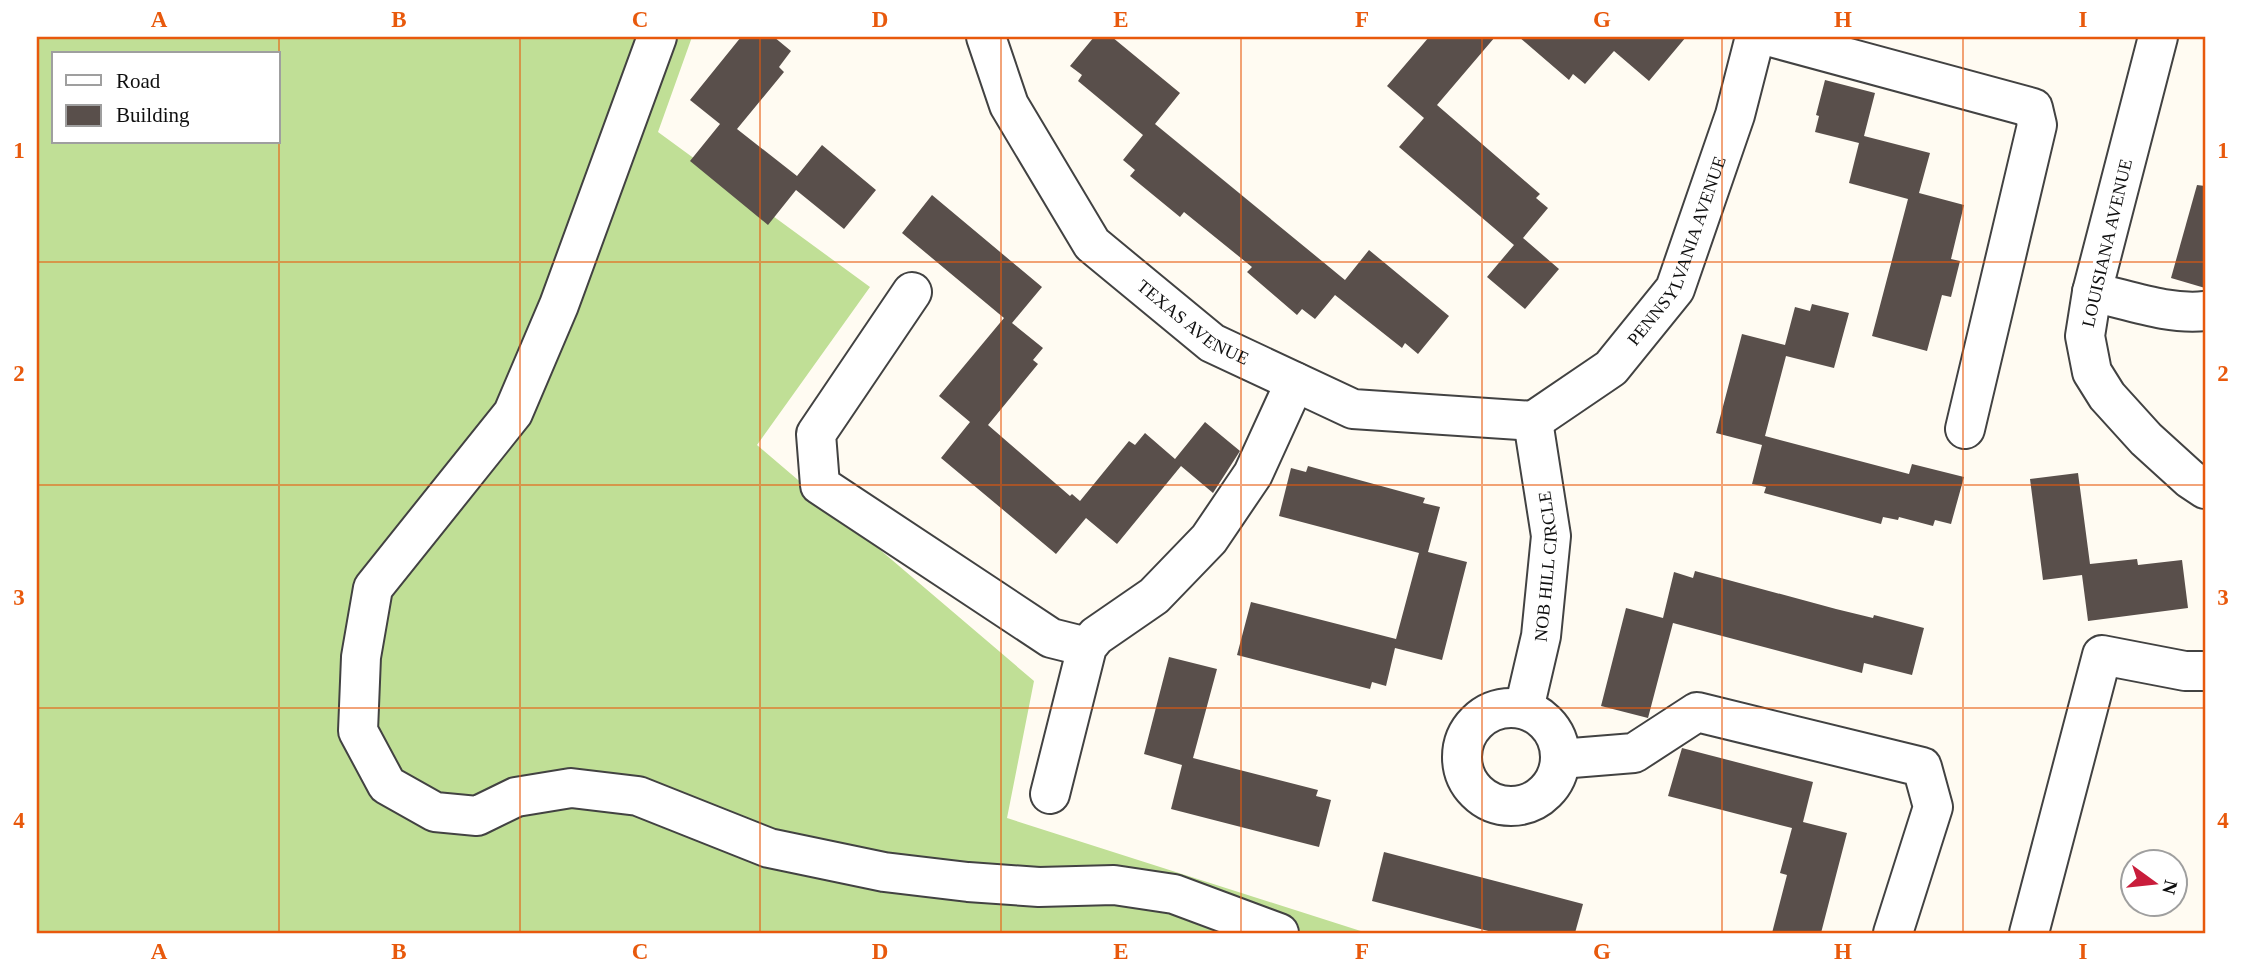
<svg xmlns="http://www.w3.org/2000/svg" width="2242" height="970" font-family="'Times New Roman',serif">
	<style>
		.forest { fill: #c0df96; fill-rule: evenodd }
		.building { fill: #594f4b }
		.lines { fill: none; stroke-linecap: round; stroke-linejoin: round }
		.minor-casing { stroke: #424242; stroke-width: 42 }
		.minor { stroke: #fff; stroke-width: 38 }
		.grid { fill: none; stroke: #e8590c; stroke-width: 2; stroke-opacity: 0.55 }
		.labels { text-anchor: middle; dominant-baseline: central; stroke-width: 7; stroke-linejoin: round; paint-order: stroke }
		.street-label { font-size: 18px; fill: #0f0f0f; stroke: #fff }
		.neatline { fill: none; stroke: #e8590c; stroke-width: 2.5 }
		.grid-label { font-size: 23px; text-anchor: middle; font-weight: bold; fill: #e8590c }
	</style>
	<rect width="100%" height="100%" fill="#fffbf2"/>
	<!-- forest -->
	<path class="forest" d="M37 37H692L658 132 870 287 757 445 1034 681 1007 818 1367 933H37ZM54 54H278V142H54Z"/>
	<!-- building -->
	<g class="building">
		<polygon points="741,37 774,37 791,51 779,67 784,72 737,129 797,176 822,145 876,190 844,229 796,190 768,225 690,161 720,124 690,100"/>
		<polygon points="1094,37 1112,37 1180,93 1155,124 1345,280 1369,250 1449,316 1418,354 1405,343 1402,348 1335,295 1315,319 1302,309 1297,315 1247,272 1252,267 1184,212 1180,217 1130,176 1135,170 1123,160 1143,135 1078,81 1082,75 1070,66"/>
		<polygon points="1429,37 1495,37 1437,105 1540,194 1536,198 1548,208 1523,238 1559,269 1525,309 1487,277 1514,245 1399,147 1424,118 1387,86"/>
		<polygon points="1519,37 1686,37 1649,81 1614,51 1585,84 1573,74 1569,80"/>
		<polygon points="1825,80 1875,93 1864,136 1930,153 1919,193 1964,205 1951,259 1960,261 1951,297 1942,295 1927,351 1872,336 1908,199 1849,183 1859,143 1815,132 1819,116 1816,115"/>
		<polygon points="2197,185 2205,186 2205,288 2171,278"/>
		<polygon points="932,195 1042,287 1012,323 1043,348 1033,360 1038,364 988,425 1070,496 1072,494 1080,501 1129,441 1135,445 1145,433 1175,459 1205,422 1240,451 1213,493 1181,466 1117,544 1086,518 1056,554 941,458 970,422 939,396 1004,318 902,233"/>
		<polygon points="1812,304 1849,313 1834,368 1786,356 1765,436 1909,474 1912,464 1964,477 1951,524 1935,520 1933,526 1899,517 1898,520 1883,517 1881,524 1764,493 1766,487 1752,484 1762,445 1716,433 1742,334 1785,345 1795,307 1810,311"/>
		<polygon points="1308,466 1425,498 1423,503 1440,507 1428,552 1467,562 1442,660 1395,648 1386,686 1372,682 1370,689 1237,655 1251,602 1396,639 1419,553 1279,516 1291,468 1306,472"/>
		<polygon points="2078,473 2090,564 2137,559 2138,565 2182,560 2188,608 2088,621 2082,575 2043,580 2030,479"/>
		<polygon points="1695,571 1836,609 1873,618 1874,615 1924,628 1912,675 1864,663 1862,673 1673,623 1648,718 1601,706 1626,608 1663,618 1674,572 1693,578"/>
		<polygon points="1169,657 1217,669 1193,758 1318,790 1316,796 1331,800 1319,847 1171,809 1182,765 1144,754"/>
		<polygon points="1682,748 1813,782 1803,822 1847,833 1821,933 1772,933 1787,875 1780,873 1792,828 1668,796"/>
		<polygon points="1384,852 1583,904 1575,933 1496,933 1372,901"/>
	</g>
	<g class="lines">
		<defs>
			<g id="minor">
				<polyline points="657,37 559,305 513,413 373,588 361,657 358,731 387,785 435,812 477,816 516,797 571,788 638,796 769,848 884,872 968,882 1039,887 1114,885 1174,894 1279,933"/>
				<path id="s1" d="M986 37 1009 105 1092 244 1212 343 1353 409 1533 421"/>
				<polyline points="1771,37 2033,108 2037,125 1965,429"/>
				<polyline points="2158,37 2092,292 2085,336 2092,372 2107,396 2146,439 2190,479 2205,489"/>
				<polyline points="912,292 816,434 820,485 1051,638 1087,647"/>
				<path d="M2092 292C2129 300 2168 315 2205 311"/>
				<path id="s2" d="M1533 421 1611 368 1675 289 1735 115 1755 37"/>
				<circle cx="1511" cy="757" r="49"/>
				<path id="s3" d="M1524 709 1541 636 1551 536 1533 421"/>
				<polyline points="1560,759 1634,753 1697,712 1922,767 1933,807 1893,933"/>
				<polyline points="1050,794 1087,647 1096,636 1154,596 1209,539 1253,474 1295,382"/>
				<polyline points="2029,933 2102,655 2185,671 2205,671"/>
			</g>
		</defs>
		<!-- minor casing -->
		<use href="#minor" class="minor-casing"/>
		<!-- minor -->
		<use href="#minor" class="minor"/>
	</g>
	<!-- grid -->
	<path class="grid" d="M279 37V933M520 37V933M760 37V933M1001 37V933M1241 37V933M1482 37V933M1722 37V933M1963 37V933M37 262H2205M37 485H2205M37 708H2205"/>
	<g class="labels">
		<!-- street labels -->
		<g class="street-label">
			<text transform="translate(2107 243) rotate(-77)">LOUISIANA AVENUE</text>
			<text stroke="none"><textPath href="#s2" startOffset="231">PENNSYLVANIA AVENUE</textPath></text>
			<text stroke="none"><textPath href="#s1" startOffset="362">TEXAS AVENUE</textPath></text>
			<text stroke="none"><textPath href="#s3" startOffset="145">NOB HILL CIRCLE</textPath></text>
		</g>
	</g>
	<!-- border -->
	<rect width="2242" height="970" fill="none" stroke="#ffffff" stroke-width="77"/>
	<!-- legend -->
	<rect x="52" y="52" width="228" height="91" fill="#ffffff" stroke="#9f9f9f" stroke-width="2"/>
	<rect x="66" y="75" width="35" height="10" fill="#ffffff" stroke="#9f9f9f" stroke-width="2"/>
	<text x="116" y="88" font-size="21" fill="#0f0f0f">Road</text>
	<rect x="66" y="105" width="35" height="21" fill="#594f4b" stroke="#9f9f9f" stroke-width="2"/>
	<text x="116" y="122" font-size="21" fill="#0f0f0f">Building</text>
	<!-- north arrow -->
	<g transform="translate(2154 883) rotate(105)"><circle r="33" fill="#ffffff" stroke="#9f9f9f" stroke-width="2"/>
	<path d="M0-5L12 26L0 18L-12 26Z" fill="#c91d3b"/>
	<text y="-10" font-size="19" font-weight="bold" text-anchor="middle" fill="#0f0f0f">N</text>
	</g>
	<rect x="38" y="38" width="2166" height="894" class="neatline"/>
	<g class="grid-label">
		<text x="159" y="27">A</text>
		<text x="399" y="27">B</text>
		<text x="640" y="27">C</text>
		<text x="880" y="27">D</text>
		<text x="1121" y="27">E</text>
		<text x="1362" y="27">F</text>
		<text x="1602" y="27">G</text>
		<text x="1843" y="27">H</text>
		<text x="2083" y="27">I</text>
		<text x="19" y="158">1</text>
		<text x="2223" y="158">1</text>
		<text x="19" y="381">2</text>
		<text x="2223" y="381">2</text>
		<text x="19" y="605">3</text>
		<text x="2223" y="605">3</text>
		<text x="19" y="828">4</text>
		<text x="2223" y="828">4</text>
		<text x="159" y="959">A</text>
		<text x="399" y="959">B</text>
		<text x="640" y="959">C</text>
		<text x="880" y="959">D</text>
		<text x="1121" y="959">E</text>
		<text x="1362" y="959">F</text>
		<text x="1602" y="959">G</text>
		<text x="1843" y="959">H</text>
		<text x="2083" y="959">I</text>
	</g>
</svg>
